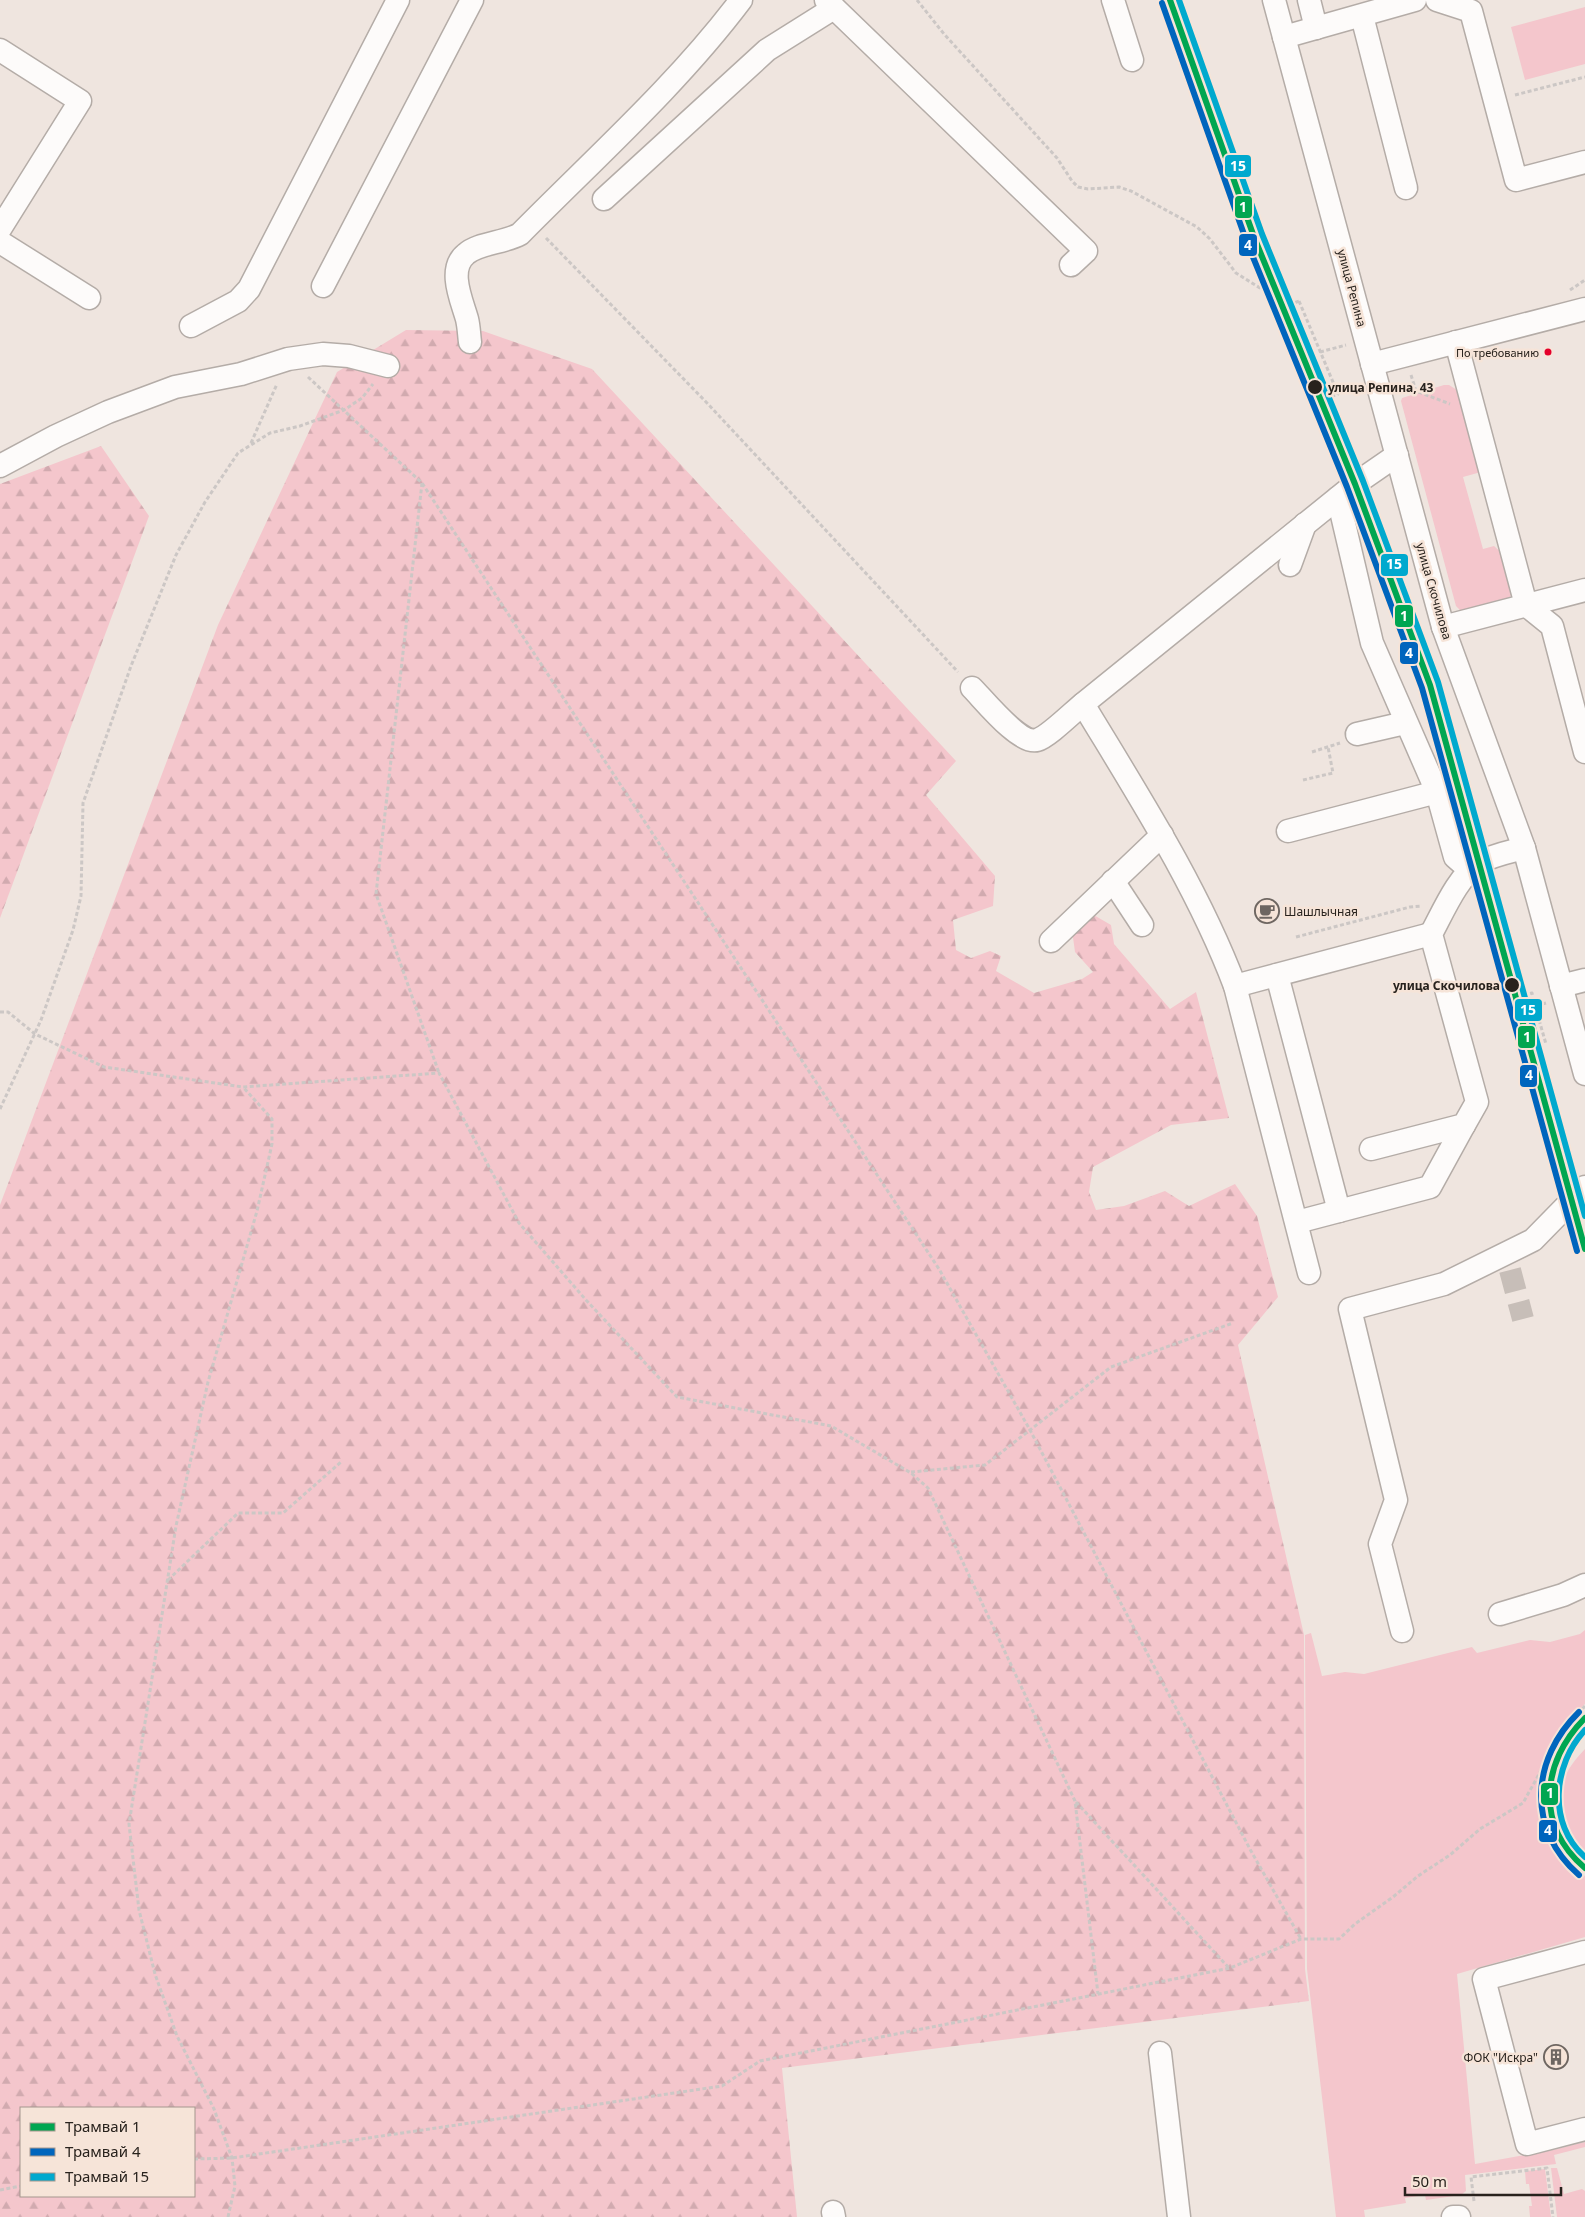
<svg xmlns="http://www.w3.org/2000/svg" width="1585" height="2217" font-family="'Noto Sans',sans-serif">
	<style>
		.grass { fill: #f4c6cc }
		.forest { fill: url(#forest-firs); fill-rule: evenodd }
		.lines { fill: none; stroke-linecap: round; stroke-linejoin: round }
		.minor-tunnel { stroke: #c7beb8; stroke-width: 22; stroke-dasharray: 22 11; stroke-linecap: butt }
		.minor-casing { stroke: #b4aca7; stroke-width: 25 }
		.path { stroke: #ccc7c5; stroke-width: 3; stroke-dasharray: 4 2.5; stroke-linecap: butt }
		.minor { stroke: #fdfbfa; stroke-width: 22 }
		.tram { stroke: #c6c4c2; stroke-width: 1 }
		.tram-1-casing { stroke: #f6e4d8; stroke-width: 10 }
		.tram-2-casing { stroke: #f6e4d8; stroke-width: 10 }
		.tram-3-casing { stroke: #f6e4d8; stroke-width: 10 }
		.tram-1 { stroke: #00a651; stroke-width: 6 }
		.tram-2 { stroke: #0065bd; stroke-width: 6 }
		.tram-3 { stroke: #00a9ce; stroke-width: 6 }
		.bus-dot { fill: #e4002b; stroke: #f6e4d8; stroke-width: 2 }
		.stop-dot { fill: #28221d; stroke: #f6e4d8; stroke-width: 2 }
		.labels { text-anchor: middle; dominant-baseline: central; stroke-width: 5; stroke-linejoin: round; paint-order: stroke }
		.bus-label { font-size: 11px; fill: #28221d; stroke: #f6e4d8; text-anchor: end }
		.street-label { font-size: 12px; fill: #28221d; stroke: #f6e4d8 }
		.stop-label { font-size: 12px; font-weight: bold; fill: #28221d; stroke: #f6e4d8; text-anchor: start }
		.poi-label { font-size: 12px; fill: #28221d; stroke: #f6e4d8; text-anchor: start }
		.line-badge { stroke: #f6e4d8; stroke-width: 2 }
		.badge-label { font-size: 14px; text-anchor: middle; font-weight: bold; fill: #fff }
	</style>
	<defs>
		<pattern id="forest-firs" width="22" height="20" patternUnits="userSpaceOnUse" patternTransform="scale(1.25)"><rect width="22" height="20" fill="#f4c6cc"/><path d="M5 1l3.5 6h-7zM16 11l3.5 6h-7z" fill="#d1aaaf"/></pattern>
	</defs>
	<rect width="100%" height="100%" fill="#efe5df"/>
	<!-- grass -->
	<g class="grass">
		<polygon points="1585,7 1585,64 1525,80 1511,27"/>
		<polygon points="1444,385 1449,385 1457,390 1481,472 1463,477 1483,549 1494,546 1506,557 1512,593 1505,605 1462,612 1456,606 1401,401 1402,398"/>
		<path d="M1585 1630V1704C1575 1715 1561 1725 1554 1738 1550 1744 1549 1753 1547 1760 1534 1807 1545 1847 1585 1876V1937L1457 1974 1475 2164 1553 2150 1585 2142V2147L1554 2155 1556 2164 1465 2175 1466 2191 1461 2195 1426 2200 1425 2195 1405 2198 1406 2203 1364 2210 1365 2217H1336L1307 1969 1305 1635 1311 1633 1322 1676 1345 1672 1364 1674 1472 1647 1477 1653 1530 1640 1550 1642 1580 1634Z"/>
		<path d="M1585 1749V1856C1576 1851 1573 1844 1569 1836 1551 1801 1559 1776 1585 1749Z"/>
		<polygon points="1551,2168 1557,2168 1564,2194 1582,2189 1585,2191 1585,2217 1557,2217"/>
		<polygon points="1545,2169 1551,2217 1530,2217 1529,2206 1532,2206 1529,2184 1526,2184 1525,2171"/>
	</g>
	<!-- forest -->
	<g class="forest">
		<path d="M406 330 483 331 592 369 956 761 926 795 995 876 993 906 953 920 956 950 971 958 990 951 1001 956 996 971 1034 993 1082 979 1093 972 1075 952 1072 930 1092 914 1111 925 1114 944 1170 1009 1196 992 1229 1118 1171 1125 1093 1167 1089 1192 1096 1210 1124 1206 1165 1191 1189 1206 1235 1184 1257 1216 1278 1297 1238 1345 1304 1635 1305 1969 1309 2001 782 2068 797 2217H0V1205L218 625 337 372ZM21 2108H194V2196H21Z"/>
		<polygon points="101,446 149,516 0,918 0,484"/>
	</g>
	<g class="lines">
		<!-- minor-tunnel -->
		<polyline class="minor-tunnel" points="1510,1270 1523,1319"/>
		<defs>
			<g id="minor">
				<polyline points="826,0 1086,251 1071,265"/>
				<polyline points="1113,0 1132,60"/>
				<polyline points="1274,0 1443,627 1524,848 1585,1074"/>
				<polyline points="1309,0 1316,28"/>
				<polyline points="1437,0 1471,11 1516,180 1585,162"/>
				<polyline points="1362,16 1406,188"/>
				<polyline points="1284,37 1415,0"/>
				<polyline points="0,50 80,101 0,229"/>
				<polyline points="604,199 767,50 834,8"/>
				<polyline points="0,242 89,298"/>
				<polyline points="323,286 472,0"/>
				<polyline points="191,326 238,301 249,289 398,0"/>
				<path d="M470 342C469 335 469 327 467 319 462 301 447 269 466 254 478 243 504 243 520 234 595 158 677 85 741 0"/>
				<polyline points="1456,342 1526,605 1552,626 1585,752"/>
				<polyline points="1372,364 1585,309"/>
				<polyline points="0,466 56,436 108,412 175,387 241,374 288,359 323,354 349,356 388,366"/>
				<polyline points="1338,498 1372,643 1437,792"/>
				<polyline points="1290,565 1305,524"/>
				<polyline points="1443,627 1585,590"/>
				<path d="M972 688C984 700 1020 745 1037 740 1048 737 1073 712 1083 704"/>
				<polyline points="1357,734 1405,723"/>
				<polyline points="1288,831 1437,792 1455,857 1470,870"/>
				<polyline points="1113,881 1142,925"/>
				<polyline points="1051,941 1162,835"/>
				<polyline points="1277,975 1339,1211"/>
				<polyline points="1235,986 1431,934"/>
				<polyline points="1561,986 1585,980"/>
				<path d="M1371 1149 1464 1125 1477 1102 1431 934C1443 912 1458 876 1479 863 1492 855 1509 852 1524 848"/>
				<polyline points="1297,1222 1430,1187 1464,1125"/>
				<path d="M1309 1273 1235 986C1197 886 1138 795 1083 704L1355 484 1397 455"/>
				<polyline points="1500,1614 1563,1595 1585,1585"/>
				<polyline points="1402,1631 1380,1544 1396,1500 1350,1309 1444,1284 1533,1240 1585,1187"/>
				<polyline points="1585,1952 1484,1979 1527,2144 1585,2129"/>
				<polyline points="1160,2053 1179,2217"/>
				<polyline points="833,2212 834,2217"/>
				<polyline points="1453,2217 1459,2217"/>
			</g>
		</defs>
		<!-- minor casing -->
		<use href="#minor" class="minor-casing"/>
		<!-- path -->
		<g class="path">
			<polyline points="917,0 944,34 1057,158 1072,181 1078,187 1088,189 1119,187 1131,191 1197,227 1210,239 1236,273 1268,293 1276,310"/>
			<polyline points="1515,95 1585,77"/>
			<polyline points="546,238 708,404 958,672"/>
			<polyline points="1570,290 1585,280"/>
			<polygon points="1299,301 1338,394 1315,403 1276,310"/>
			<polyline points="1320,352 1346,345"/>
			<polyline points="1411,375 1416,391 1450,404"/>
			<polyline points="308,377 422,483 939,1269 1030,1430 1251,1851 1301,1939"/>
			<polyline points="251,443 277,384"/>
			<polyline points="422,483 376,894 439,1073"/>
			<polyline points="1312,752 1340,743"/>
			<polyline points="1303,780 1333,773 1328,747"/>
			<polyline points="1296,937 1410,907 1422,906"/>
			<polyline points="1498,949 1511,999 1532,993 1535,1006"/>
			<polyline points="1546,1003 1535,1006 1546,1044"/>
			<polyline points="0,1012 8,1012 35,1034 104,1067 243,1087 439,1073 519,1223 586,1300 677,1397 831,1426 911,1473 928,1488 1075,1801 1098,1994"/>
			<polyline points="0,1109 41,1020 73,930 81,896 83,803 131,666 176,555 205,502 238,453 270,433 300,426 344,410 362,398 373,384"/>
			<polyline points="911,1472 985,1465 1111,1367 1233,1323"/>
			<polyline points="168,1580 238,1513 283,1513 341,1462"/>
			<polyline points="1076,1802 1229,1968"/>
			<polyline points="194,2159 232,2158 722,2086 760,2061 1230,1968 1301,1939 1339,1939 1355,1924 1393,1897 1418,1876 1450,1855 1480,1829 1523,1803 1543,1767 1555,1739 1585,1706"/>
			<polyline points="0,2190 21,2186"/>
			<polyline points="1474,2201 1471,2177 1547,2168 1553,2217"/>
			<polyline points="228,2217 235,2186 232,2158 214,2109 177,2036 155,1974 139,1910 129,1824 176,1526 208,1382 257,1211 272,1144 272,1119 243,1087"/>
		</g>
		<!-- minor -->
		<use href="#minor" class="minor"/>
		<!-- tram -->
		<path class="tram" d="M1551 1812C1551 1781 1564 1757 1585 1735"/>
		<defs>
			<g id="tram-1">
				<polyline points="1170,0 1254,237 1355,484 1430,685 1585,1249"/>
				<path d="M1585 1718C1541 1762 1535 1826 1585 1868"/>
			</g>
			<g id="tram-2">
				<polyline points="1162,3 1246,240 1347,487 1422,688 1577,1251"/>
				<path d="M1579 1712C1531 1759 1526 1829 1579 1875"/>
			</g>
			<g id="tram-3">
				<polyline points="1179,0 1262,234 1363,481 1438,682 1585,1216"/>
				<path d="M1585 1730C1553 1764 1547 1824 1585 1857"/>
			</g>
		</defs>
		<!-- tram-1 casing -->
		<use href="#tram-1" class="tram-1-casing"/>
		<!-- tram-2 casing -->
		<use href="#tram-2" class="tram-2-casing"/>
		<!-- tram-3 casing -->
		<use href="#tram-3" class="tram-3-casing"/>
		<!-- tram-1 -->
		<use href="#tram-1" class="tram-1"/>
		<!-- tram-2 -->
		<use href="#tram-2" class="tram-2"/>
		<!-- tram-3 -->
		<use href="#tram-3" class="tram-3"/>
	</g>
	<!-- icons -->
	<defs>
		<symbol id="cafe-ring" viewBox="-11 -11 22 22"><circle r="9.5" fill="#f6e4d8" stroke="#6e6661" stroke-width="1.5"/><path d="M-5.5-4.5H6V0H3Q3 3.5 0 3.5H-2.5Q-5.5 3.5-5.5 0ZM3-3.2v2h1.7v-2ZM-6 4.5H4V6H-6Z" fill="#6e6661"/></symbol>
		<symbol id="building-ring" viewBox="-11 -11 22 22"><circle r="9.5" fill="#f6e4d8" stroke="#6e6661" stroke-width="1.5"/><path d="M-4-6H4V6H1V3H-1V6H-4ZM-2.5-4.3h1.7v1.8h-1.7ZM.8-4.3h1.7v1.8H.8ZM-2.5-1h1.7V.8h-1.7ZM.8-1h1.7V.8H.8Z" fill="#6e6661"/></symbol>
	</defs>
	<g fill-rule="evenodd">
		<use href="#cafe-ring" x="1253" y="897" width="28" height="28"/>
		<use href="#building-ring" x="1542" y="2043" width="28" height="28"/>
	</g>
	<!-- markers -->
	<circle class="bus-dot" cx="1548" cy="352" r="4.5"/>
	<g class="stop-dot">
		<circle cx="1315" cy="387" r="8"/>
		<circle cx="1512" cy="985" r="8"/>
	</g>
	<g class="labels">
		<!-- bus labels -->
		<g class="bus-label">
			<text x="1539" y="352">По требованию</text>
		</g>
		<!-- street labels -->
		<g class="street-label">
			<text transform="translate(1352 288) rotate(75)">улица Репина</text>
			<text transform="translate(1434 591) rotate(74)">улица Скочилова</text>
		</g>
		<!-- stop labels -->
		<g class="stop-label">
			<text x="1328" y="387">улица Репина, 43</text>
			<text x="1500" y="985" text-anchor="end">улица Скочилова</text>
		</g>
		<!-- poi labels -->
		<g class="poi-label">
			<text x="1284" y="911">Шашлычная</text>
			<text x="1538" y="2057" text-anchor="end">ФОК "Искра"</text>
		</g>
	</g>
	<g class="line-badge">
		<rect x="1224" y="154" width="28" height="24" rx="5" fill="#00a9ce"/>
		<rect x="1234" y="195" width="19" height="24" rx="5" fill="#00a651"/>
		<rect x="1238" y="233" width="20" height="24" rx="5" fill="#0065bd"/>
		<rect x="1380" y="553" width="29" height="24" rx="5" fill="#00a9ce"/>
		<rect x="1394" y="604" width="20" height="24" rx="5" fill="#00a651"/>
		<rect x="1399" y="641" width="20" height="24" rx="5" fill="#0065bd"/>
		<rect x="1514" y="998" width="29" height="24" rx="5" fill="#00a9ce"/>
		<rect x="1517" y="1025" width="19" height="24" rx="5" fill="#00a651"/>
		<rect x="1519" y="1064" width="19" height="24" rx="5" fill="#0065bd"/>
		<rect x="1540" y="1782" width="19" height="24" rx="5" fill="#00a651"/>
		<rect x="1538" y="1819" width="20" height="24" rx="5" fill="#0065bd"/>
	</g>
	<g class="badge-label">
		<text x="1238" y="171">15</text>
		<text x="1243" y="212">1</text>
		<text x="1248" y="250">4</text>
		<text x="1394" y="569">15</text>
		<text x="1404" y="621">1</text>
		<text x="1409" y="658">4</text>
		<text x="1528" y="1015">15</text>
		<text x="1527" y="1042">1</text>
		<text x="1529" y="1080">4</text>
		<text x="1550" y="1798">1</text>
		<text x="1548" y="1835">4</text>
	</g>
	<!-- legend -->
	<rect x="20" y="2107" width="175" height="90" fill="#f6e4d8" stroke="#a4968d"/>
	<rect x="30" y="2123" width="25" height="8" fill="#00a651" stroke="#a4968d"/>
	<text x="65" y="2132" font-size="15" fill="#28221d">Трамвай 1</text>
	<rect x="30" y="2148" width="25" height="8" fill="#0065bd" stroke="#a4968d"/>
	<text x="65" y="2157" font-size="15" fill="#28221d">Трамвай 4</text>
	<rect x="30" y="2173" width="25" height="8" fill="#00a9ce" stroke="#a4968d"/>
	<text x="65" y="2182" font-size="15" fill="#28221d">Трамвай 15</text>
	<!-- scale -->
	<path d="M1405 2187v8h156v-8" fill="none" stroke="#28221d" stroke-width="2.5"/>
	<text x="1412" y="2187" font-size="15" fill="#28221d" stroke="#f6e4d8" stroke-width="4" paint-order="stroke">50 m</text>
</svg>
